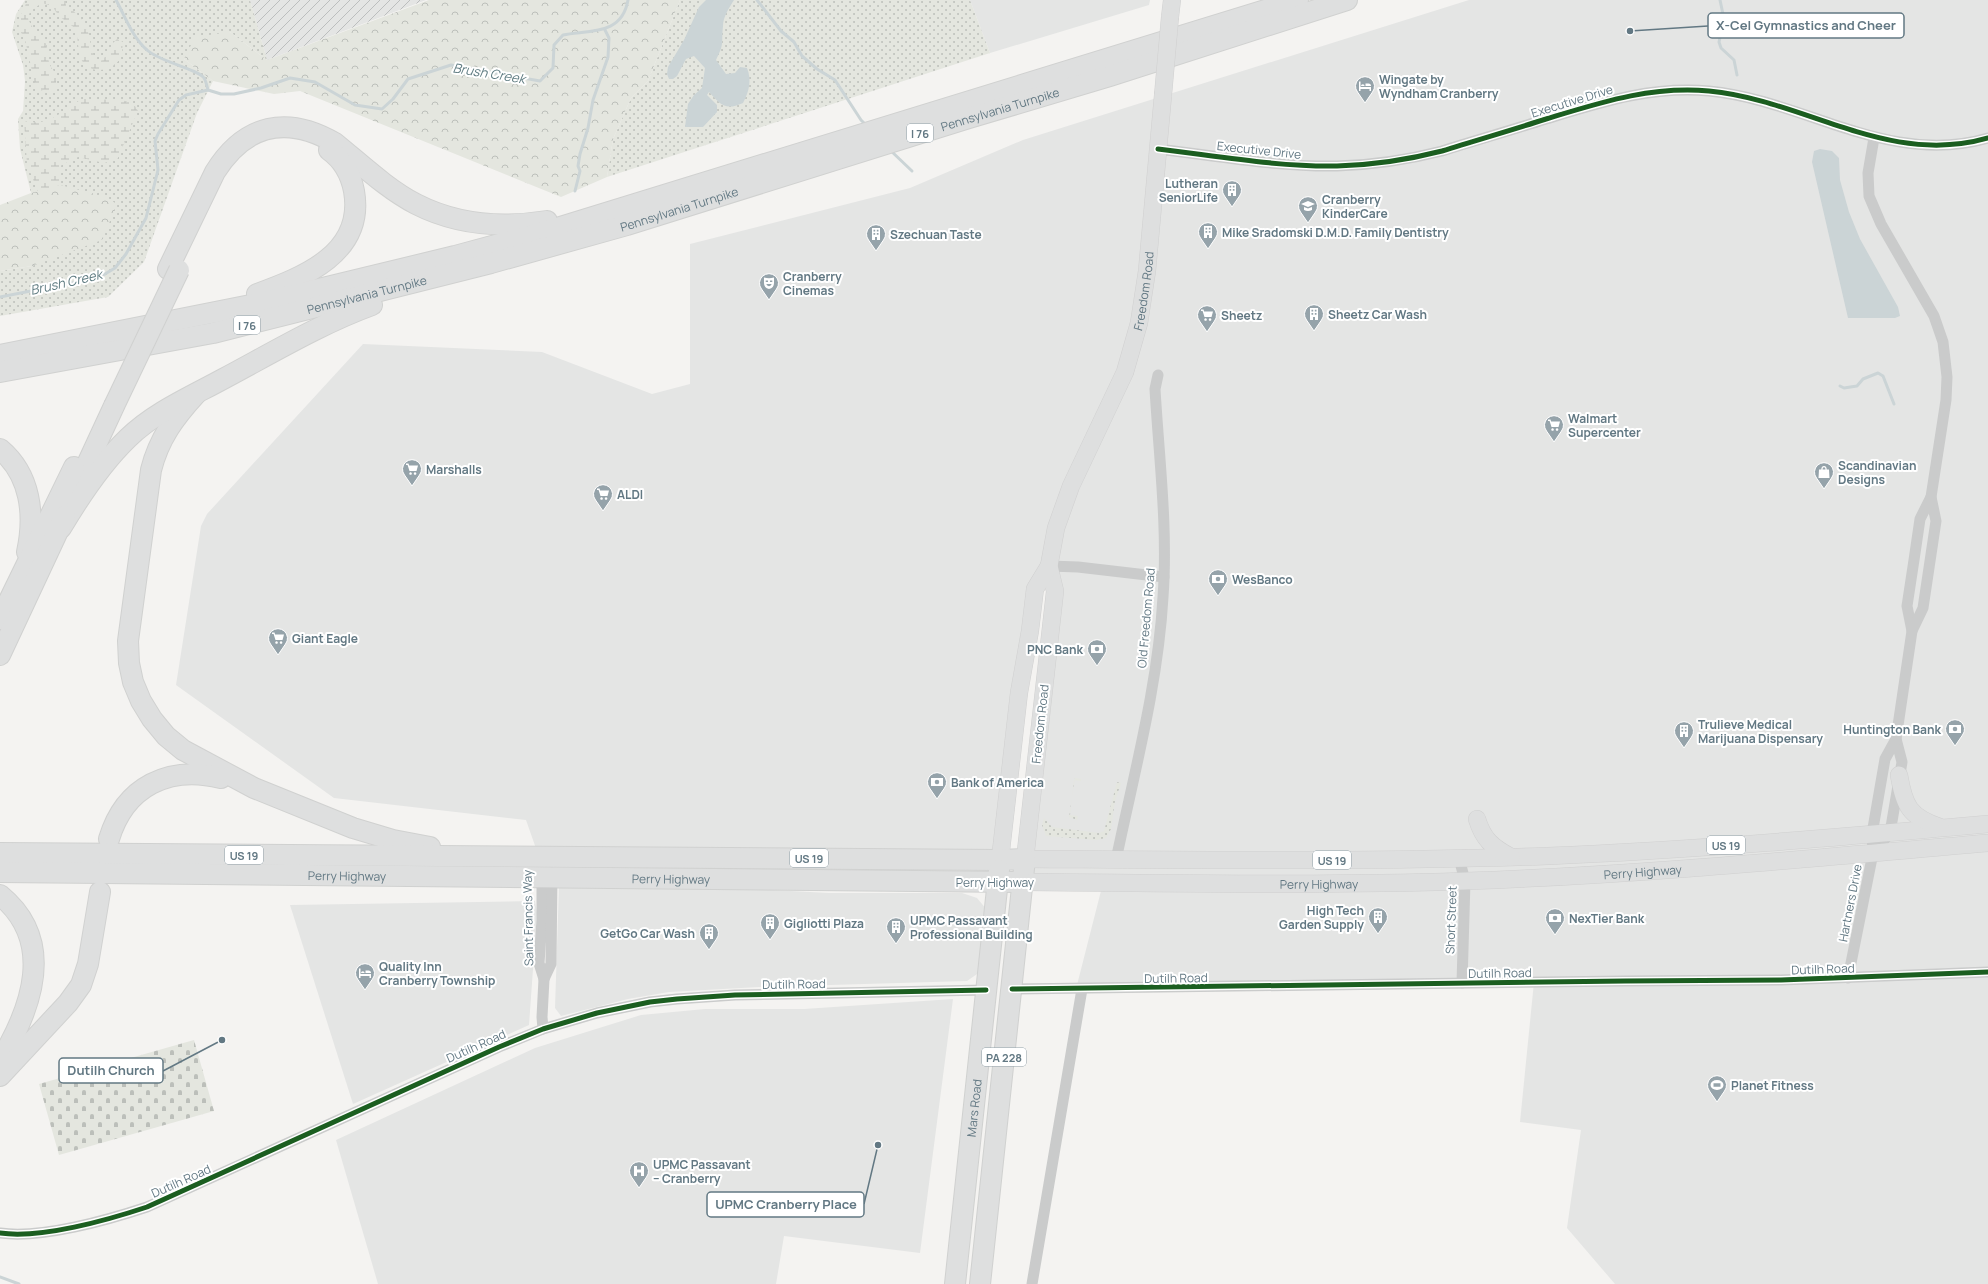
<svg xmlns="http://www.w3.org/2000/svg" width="1988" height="1284" font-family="Manrope,sans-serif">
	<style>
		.built { fill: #e4e5e4 }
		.industrial { fill: url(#industrial-furrows) }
		.grass { fill: url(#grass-dots) }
		.forest { fill: url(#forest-crowns) }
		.wetland { fill: url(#wetland-marsh) }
		.cemetery { fill: url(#cemetery-stones) }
		.water { fill: #cbd4d6 }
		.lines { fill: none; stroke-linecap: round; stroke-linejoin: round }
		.stream { stroke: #cbd4d6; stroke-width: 3 }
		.primary-casing { stroke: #d0d0d0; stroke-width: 18 }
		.highway-casing { stroke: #d0d1d0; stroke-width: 22 }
		.street { stroke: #cacbcb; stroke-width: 11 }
		.primary { stroke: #dedfdf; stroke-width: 17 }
		.highway { stroke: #dedfdf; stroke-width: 20 }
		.primary-bridge-casing { stroke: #d0d0d0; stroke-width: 18; stroke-linecap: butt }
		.highway-bridge-casing { stroke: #d0d1d0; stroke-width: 22; stroke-linecap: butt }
		.primary-bridge { stroke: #dedfdf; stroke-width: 17 }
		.highway-bridge { stroke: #dedfdf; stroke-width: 20 }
		.cycleway-casing { stroke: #fff; stroke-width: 8 }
		.cycleway { stroke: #1b5e20; stroke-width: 5 }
		.labels { text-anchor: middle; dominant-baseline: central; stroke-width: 4; stroke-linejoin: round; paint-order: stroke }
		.shield { fill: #fff; stroke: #91a0a8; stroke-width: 1 }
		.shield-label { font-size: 11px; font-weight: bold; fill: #627883 }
		.poi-label { font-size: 12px; font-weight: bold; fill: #627883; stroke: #fff; text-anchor: start }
		.street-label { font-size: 12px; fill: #627883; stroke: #fff }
		.water-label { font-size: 13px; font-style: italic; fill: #5e7b81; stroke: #fff }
		.leader { fill: none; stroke: #627883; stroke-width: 1.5 }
		.callout-dot { fill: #627883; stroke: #fff; stroke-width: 1.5 }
		.callout { fill: #fff; stroke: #627883; stroke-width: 1.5 }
		.callout-label { font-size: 13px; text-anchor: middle; font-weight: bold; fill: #627883 }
	</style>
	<defs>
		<pattern id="industrial-furrows" width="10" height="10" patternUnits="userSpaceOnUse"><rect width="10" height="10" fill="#e4e5e4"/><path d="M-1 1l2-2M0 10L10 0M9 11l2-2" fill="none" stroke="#bcbebe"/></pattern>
		<pattern id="grass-dots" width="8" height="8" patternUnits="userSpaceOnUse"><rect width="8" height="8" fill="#e4e6df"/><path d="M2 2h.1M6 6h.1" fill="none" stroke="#bcbfba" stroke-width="1.8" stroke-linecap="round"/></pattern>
		<pattern id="forest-crowns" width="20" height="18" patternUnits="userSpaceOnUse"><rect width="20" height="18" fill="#e4e6df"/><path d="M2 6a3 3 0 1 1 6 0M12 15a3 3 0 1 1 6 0" fill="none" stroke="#bcbfba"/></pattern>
		<pattern id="wetland-marsh" width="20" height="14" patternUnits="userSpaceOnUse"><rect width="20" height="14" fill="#e4e6df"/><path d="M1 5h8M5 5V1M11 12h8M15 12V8" fill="none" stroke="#bcbfba"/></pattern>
		<pattern id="cemetery-stones" width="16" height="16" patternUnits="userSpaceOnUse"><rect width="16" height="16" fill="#e4e6df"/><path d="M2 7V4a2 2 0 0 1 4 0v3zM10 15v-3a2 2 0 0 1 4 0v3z" fill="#bcbfba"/></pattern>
	</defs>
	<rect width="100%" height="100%" fill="#f4f3f1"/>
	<!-- built -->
	<g class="built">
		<polygon points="970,0 1150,0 1149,5 990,53"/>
		<polygon points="1469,0 1988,0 1988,1284 1615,1284 1567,1228 1581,1130 1520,1122 1534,982 1076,989 1103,883 1023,882 1049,566 1035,589 1000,860 539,857 526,820 334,798 176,685 201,526 207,514 363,344 542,352 652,394 690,384 690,244 910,188 1023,140"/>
		<polygon points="559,886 695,886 829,893 962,893 977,898 987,910 980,972 967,981 759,987 669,992 628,999 561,1016 555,1008"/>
		<polygon points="535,901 537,913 529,1025 353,1104 290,905"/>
		<polygon points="953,999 920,1253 784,1236 776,1284 378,1284 336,1140 535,1048 641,1015 705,1009 804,1009"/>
	</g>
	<!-- industrial -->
	<polygon class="industrial" points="250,0 426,0 267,60"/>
	<!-- grass -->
	<g class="grass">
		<polygon points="25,0 250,0 267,60 230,32 184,59 213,81 197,113 144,262 108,297 0,316 0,271 32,266 38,192 31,193 20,149 18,119 23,111 25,81 23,65 12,32 16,14"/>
		<polygon points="680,0 970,0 990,53 607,177 613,139 631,98 648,81"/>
		<polygon points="1075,778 1081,779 1081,781 1074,780 1070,815 1078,816 1077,820 1069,817"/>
		<polygon points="1117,782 1121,783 1115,801 1111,829 1106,838 1096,840 1046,836 1042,825 1044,818 1052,827 1099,833 1104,831"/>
	</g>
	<!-- forest -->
	<g class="forest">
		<polygon points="429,0 680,0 648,81 631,98 613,139 607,177 561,197 300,91 274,94 213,81 184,59 195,37 230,32 267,60"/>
		<polygon points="60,185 103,196 117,204 102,240 32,266 0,271 0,205 31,193"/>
	</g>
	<!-- wetland -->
	<g class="wetland">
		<path d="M28 0H65L66 6C77 12 85 22 89 35 92 46 89 52 99 61L103 60 113 43 117 39 123 42C122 47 123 53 121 57 113 72 90 76 81 59 79 55 77 35 76 29L59 16 52 6 42 3 30 11 28 19 37 36 44 39C50 50 44 63 57 74L55 90 50 93 36 89 24 35 18 31 19 18Z"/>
		<path d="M82 99 121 100 133 103 138 111 117 160 104 163 78 157 60 166V185L38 192 27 164 24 121C51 127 60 111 82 99Z"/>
	</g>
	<!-- cemetery -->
	<polygon class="cemetery" points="194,1040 214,1111 59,1155 39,1084"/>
	<!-- water -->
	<g class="water">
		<path d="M706 0H734C729 8 723 17 723 26 721 44 725 42 716 60L726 74 735 73 740 67 747 68C752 80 749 92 743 103 725 111 721 105 709 92L707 95 717 105V112L703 127H685L688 104 694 95 702 88 705 68 694 56 686 59 677 76 673 79H669L667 74 668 67 684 40 699 7Z"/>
		<polygon points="1820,149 1832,151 1839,158 1840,180 1849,212 1860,239 1898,307 1900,316 1895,318 1848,318 1812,162 1814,151"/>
	</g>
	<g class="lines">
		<!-- stream -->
		<g class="stream">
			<path d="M116 0C125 16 132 37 147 50 160 62 198 69 204 78 206 81 207 86 208 90"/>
			<polyline points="757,0 781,31 794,42 802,56 817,69 835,80 861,120 867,126"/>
			<polyline points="1720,0 1724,19 1719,42 1721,48 1734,60 1737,75"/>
			<polyline points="890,150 912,171"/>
			<polyline points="575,191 580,171 578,166 580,154 588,128 593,100 608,57 609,38 605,30"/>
			<path d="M0 297 87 280 105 274 115 268 126 254 146 218 158 170 155 141 158 134 179 100 186 95 208 90 221 94H234L261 88 290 78 315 82 355 105 382 109 393 99 408 79 451 65 540 81 553 68 554 45 563 35C591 30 622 35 628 0"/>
			<polyline points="1840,386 1844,388 1857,386 1863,379 1878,373 1883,376 1894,404"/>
			<polyline points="0,1277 19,1284"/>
		</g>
		<defs>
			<g id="primary">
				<polyline points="1170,17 1172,0"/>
				<path d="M1049 566 1055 591 1025 859C1199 860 1374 862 1548 856 1695 850 1842 837 1988 824"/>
				<path d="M1899 775C1904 805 1909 817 1940 827"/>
				<path d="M1477 819C1483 839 1492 847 1511 857"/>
				<path id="s1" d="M1000 860 1019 693 1030 631 1035 589 1049 566 1056 528 1071 486 1125 372 1139 323 1147 271 1163 95"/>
				<path id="s2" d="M1023 882C1170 883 1318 886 1465 881 1640 875 1814 858 1988 843"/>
			</g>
			<g id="highway">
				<path d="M168 269 215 172C245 124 287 115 335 143 361 164 387 189 416 204 457 225 503 228 547 221"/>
				<path d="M257 294C304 277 365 253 354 191 351 175 343 160 329 150"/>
				<polyline points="0,355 261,303 455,256 544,232 1298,0"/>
				<path id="s3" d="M0 372 213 333 491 263 627 225 969 118 1110 76 1347 0"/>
				<path d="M196 394C175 417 159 438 151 470L128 641 129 663 133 682 141 701 152 719 166 736 183 750 254 788 353 828 393 840 430 847"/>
				<path d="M0 449C31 475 35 515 27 552"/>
				<polyline points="76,488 114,406"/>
				<path d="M61 528C80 496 101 464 128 438 155 412 190 397 223 379 272 353 320 324 372 305"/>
				<polyline points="0,619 74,467"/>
				<polyline points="0,655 65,516"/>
				<path d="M109 839C125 786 169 765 221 778"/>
				<polyline points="0,853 1000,860 1025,859 980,1284"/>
				<path id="s4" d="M0 872 1023 882"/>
				<path d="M0 895C56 941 32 1008 0 1061"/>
				<polyline points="0,1076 68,1003 81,985 88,964 100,892"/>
				<path id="s5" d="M955 1284 999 870"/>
			</g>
		</defs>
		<!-- primary casing -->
		<use href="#primary" class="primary-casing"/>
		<!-- highway casing -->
		<use href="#highway" class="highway-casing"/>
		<!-- street -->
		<g class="street">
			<path d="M1158 149C1217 156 1278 167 1337 166 1373 165 1407 160 1442 151 1477 140 1512 130 1546 119 1602 102 1650 86 1709 91 1805 100 1888 167 1988 138"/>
			<polyline points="1049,566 1078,567 1164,577"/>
			<polyline points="1912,631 1907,606 1914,560 1920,519 1931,497"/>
			<polyline points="1873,853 1890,833 1902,762 1896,739 1912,631 1923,608 1936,521 1931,497 1946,400 1947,377 1943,342 1934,316 1881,224 1869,196 1868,173 1874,138"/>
			<polyline points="1459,858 1465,881 1462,983"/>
			<path d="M1116 860C1134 773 1158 686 1163 597 1168 528 1159 458 1155 389L1158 375"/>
			<polyline points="542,873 542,920 539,963 544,979 542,1017 543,1029"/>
			<polyline points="1848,978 1873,853 1872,834 1885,759 1896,739"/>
			<polyline points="544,979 551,964 552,873"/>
			<polyline points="1012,989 1625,981 1781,980 1988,972"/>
			<path d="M0 1233C41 1239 108 1220 147 1207L499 1047 543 1029 597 1013 650 1002 677 999 735 995 986 990"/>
			<polyline points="1032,1284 1082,989"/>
		</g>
		<!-- primary -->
		<use href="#primary" class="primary"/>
		<!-- highway -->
		<use href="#highway" class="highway"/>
		<defs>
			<polyline id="primary-bridge" points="1163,95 1170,17"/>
			<polyline id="highway-bridge" points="114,406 179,270"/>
		</defs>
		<!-- primary-bridge casing -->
		<use href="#primary-bridge" class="primary-bridge-casing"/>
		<!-- highway-bridge casing -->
		<use href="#highway-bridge" class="highway-bridge-casing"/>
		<!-- primary-bridge -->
		<use href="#primary-bridge" class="primary-bridge"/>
		<!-- highway-bridge -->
		<use href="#highway-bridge" class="highway-bridge"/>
		<defs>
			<g id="cycleway">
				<path d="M1158 149C1217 156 1278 167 1337 166 1373 165 1407 160 1442 151 1477 140 1512 130 1546 119 1602 102 1650 86 1709 91 1805 100 1888 167 1988 138"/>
				<polyline points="1012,989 1625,981 1781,980 1988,972"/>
				<path d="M0 1233C41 1239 108 1220 147 1207L499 1047 543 1029 597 1013 650 1002 677 999 735 995 986 990"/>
			</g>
		</defs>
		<!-- cycleway casing -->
		<use href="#cycleway" class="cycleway-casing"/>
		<!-- cycleway -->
		<use href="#cycleway" class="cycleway"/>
	</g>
	<!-- icons -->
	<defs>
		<symbol id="hotel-pin" viewBox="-11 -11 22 30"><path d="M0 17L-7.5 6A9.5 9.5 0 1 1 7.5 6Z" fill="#95a3aa" stroke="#fff"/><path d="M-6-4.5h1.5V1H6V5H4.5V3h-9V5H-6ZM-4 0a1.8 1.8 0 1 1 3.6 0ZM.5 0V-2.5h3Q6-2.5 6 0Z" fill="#fff"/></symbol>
		<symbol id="building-pin" viewBox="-11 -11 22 30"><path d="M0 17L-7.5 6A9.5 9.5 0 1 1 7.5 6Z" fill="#95a3aa" stroke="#fff"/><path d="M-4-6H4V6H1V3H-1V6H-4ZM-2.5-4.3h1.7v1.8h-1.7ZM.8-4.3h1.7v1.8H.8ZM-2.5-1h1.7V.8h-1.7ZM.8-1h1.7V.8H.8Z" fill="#fff"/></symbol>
		<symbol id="school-pin" viewBox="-11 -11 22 30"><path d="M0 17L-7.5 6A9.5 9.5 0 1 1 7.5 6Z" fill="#95a3aa" stroke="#fff"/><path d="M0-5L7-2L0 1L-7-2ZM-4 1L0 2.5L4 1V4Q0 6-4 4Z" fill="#fff"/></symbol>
		<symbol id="theatre-pin" viewBox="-11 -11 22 30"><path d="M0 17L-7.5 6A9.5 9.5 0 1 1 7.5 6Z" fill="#95a3aa" stroke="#fff"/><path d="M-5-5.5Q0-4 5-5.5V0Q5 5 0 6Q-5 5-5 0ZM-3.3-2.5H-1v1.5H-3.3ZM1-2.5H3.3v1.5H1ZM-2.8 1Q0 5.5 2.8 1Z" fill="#fff"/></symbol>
		<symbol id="supermarket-pin" viewBox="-11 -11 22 30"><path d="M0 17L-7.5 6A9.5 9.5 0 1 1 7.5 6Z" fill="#95a3aa" stroke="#fff"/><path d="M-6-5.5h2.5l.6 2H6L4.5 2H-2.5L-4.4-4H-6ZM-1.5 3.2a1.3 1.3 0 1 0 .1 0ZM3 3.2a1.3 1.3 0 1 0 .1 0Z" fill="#fff"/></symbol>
		<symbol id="shop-pin" viewBox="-11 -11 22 30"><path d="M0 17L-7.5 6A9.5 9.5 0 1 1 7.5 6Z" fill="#95a3aa" stroke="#fff"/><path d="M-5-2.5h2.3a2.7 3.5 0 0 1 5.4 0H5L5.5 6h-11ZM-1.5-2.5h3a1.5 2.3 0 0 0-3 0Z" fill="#fff"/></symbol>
		<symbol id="bank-pin" viewBox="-11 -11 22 30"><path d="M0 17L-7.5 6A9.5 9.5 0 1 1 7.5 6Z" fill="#95a3aa" stroke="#fff"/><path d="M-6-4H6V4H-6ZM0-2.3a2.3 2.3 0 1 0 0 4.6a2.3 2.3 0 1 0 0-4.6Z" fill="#fff"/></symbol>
		<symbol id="stadium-pin" viewBox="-11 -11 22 30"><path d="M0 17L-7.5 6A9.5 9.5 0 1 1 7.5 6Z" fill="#95a3aa" stroke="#fff"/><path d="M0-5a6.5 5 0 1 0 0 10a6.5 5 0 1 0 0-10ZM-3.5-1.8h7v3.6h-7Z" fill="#fff"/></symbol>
		<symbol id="hospital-pin" viewBox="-11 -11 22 30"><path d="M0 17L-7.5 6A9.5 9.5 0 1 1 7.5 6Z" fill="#95a3aa" stroke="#fff"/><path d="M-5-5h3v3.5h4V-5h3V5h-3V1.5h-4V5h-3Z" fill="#fff"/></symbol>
	</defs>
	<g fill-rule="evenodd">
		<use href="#hotel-pin" x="1354" y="75" width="22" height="30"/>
		<use href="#building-pin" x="1221" y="179" width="22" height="30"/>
		<use href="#school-pin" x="1297" y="195" width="22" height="30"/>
		<use href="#building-pin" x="1197" y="221" width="22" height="30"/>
		<use href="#building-pin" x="865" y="223" width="22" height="30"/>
		<use href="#theatre-pin" x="758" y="272" width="22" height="30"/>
		<use href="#building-pin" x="1303" y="303" width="22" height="30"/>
		<use href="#supermarket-pin" x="1196" y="304" width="22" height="30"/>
		<use href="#supermarket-pin" x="1543" y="414" width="22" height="30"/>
		<use href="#supermarket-pin" x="401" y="458" width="22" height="30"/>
		<use href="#shop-pin" x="1813" y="461" width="22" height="30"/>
		<use href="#supermarket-pin" x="592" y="483" width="22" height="30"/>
		<use href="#bank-pin" x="1207" y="568" width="22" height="30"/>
		<use href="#supermarket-pin" x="267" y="627" width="22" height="30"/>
		<use href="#bank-pin" x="1086" y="638" width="22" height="30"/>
		<use href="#bank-pin" x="1944" y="718" width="22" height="30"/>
		<use href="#building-pin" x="1673" y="720" width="22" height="30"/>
		<use href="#bank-pin" x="926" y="771" width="22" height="30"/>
		<use href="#building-pin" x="1367" y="906" width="22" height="30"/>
		<use href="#bank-pin" x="1544" y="907" width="22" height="30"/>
		<use href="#building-pin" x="759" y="912" width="22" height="30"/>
		<use href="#building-pin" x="885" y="916" width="22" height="30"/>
		<use href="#building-pin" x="698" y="922" width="22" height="30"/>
		<use href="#hotel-pin" x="354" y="962" width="22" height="30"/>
		<use href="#stadium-pin" x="1706" y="1074" width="22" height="30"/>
		<use href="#hospital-pin" x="628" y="1160" width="22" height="30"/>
	</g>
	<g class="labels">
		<!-- shield labels -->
		<g class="shield">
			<rect x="907" y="124" width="26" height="18" rx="3"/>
			<rect x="234" y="316" width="26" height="18" rx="3"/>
			<rect x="1707" y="836" width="38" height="18" rx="3"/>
			<rect x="225" y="846" width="38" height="18" rx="3"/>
			<rect x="790" y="849" width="38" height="18" rx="3"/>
			<rect x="1313" y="851" width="38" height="18" rx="3"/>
			<rect x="982" y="1048" width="44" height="18" rx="3"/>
		</g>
		<g class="shield-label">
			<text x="920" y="133">I 76</text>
			<text x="247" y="325">I 76</text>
			<text x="1726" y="845">US 19</text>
			<text x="244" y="855">US 19</text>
			<text x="809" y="858">US 19</text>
			<text x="1332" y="860">US 19</text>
			<text x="1004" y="1057">PA 228</text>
		</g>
		<!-- poi labels -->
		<g class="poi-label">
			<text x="1379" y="79">Wingate by<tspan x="1379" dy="14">Wyndham Cranberry</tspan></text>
			<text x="1218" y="183" text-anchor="end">Lutheran<tspan x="1218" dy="14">SeniorLife</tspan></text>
			<text x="1322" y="199">Cranberry<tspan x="1322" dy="14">KinderCare</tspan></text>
			<text x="1222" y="232">Mike Sradomski D.M.D. Family Dentistry</text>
			<text x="890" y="234">Szechuan Taste</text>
			<text x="783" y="276">Cranberry<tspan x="783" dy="14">Cinemas</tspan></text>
			<text x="1328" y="314">Sheetz Car Wash</text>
			<text x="1221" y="315">Sheetz</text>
			<text x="1568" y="418">Walmart<tspan x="1568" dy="14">Supercenter</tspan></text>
			<text x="1838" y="465">Scandinavian<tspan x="1838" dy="14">Designs</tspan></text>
			<text x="426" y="469">Marshalls</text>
			<text x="617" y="494">ALDI</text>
			<text x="1232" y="579">WesBanco</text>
			<text x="292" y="638">Giant Eagle</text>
			<text x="1083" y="649" text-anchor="end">PNC Bank</text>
			<text x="1698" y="724">Trulieve Medical<tspan x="1698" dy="14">Marijuana Dispensary</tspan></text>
			<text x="1941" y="729" text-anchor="end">Huntington Bank</text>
			<text x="951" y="782">Bank of America</text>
			<text x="1364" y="910" text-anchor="end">High Tech<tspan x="1364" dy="14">Garden Supply</tspan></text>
			<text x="1569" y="918">NexTier Bank</text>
			<text x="910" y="920">UPMC Passavant<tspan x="910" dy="14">Professional Building</tspan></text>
			<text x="784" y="923">Gigliotti Plaza</text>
			<text x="695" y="933" text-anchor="end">GetGo Car Wash</text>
			<text x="379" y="966">Quality Inn<tspan x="379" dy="14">Cranberry Township</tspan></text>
			<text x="1731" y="1085">Planet Fitness</text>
			<text x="653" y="1164">UPMC Passavant<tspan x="653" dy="14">– Cranberry</tspan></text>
		</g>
		<!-- street labels -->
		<g class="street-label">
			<text transform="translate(1572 101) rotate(-17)">Executive Drive</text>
			<text stroke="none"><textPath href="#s3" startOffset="1035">Pennsylvania Turnpike</textPath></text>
			<text transform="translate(1259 150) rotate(6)">Executive Drive</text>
			<text stroke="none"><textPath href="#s3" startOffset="699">Pennsylvania Turnpike</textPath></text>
			<text stroke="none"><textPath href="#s1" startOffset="593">Freedom Road</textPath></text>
			<text stroke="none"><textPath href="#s3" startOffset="375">Pennsylvania Turnpike</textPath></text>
			<text transform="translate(1146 618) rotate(-85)">Old Freedom Road</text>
			<text transform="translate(1040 724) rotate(-84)">Freedom Road</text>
			<text stroke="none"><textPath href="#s2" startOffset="620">Perry Highway</textPath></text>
			<text stroke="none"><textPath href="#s4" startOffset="347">Perry Highway</textPath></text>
			<text stroke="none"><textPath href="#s4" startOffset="671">Perry Highway</textPath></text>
			<text x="995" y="882">Perry Highway</text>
			<text stroke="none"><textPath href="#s2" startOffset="296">Perry Highway</textPath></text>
			<text transform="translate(1850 903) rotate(-79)">Hartners Drive</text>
			<text transform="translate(528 918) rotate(-91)">Saint Francis Way</text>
			<text transform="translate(1451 920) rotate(-88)">Short Street</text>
			<text transform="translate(1823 969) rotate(-2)">Dutilh Road</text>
			<text transform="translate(1500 973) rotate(-1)">Dutilh Road</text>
			<text transform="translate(1176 978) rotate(-1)">Dutilh Road</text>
			<text transform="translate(794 984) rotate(-1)">Dutilh Road</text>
			<text transform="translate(476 1046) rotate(-24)">Dutilh Road</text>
			<text stroke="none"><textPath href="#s5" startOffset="177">Mars Road</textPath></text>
			<text transform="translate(181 1181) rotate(-24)">Dutilh Road</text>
		</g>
		<!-- water labels -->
		<g class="water-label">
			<text transform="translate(489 73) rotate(9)">Brush Creek</text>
			<text transform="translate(66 282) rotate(-13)">Brush Creek</text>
		</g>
	</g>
	<!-- callouts -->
	<path class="leader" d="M1630 31L1708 26M222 1040L163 1071M878 1145L864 1204"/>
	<g class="callout-dot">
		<circle cx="1630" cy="31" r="4"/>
		<circle cx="222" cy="1040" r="4"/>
		<circle cx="878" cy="1145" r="4"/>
	</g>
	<g class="callout">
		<rect x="1708" y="13" width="196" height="25" rx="4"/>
		<rect x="59" y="1058" width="104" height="25" rx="4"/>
		<rect x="707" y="1192" width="157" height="25" rx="4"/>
	</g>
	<g class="callout-label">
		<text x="1806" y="30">X-Cel Gymnastics and Cheer</text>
		<text x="111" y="1075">Dutilh Church</text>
		<text x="786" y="1209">UPMC Cranberry Place</text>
	</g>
</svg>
